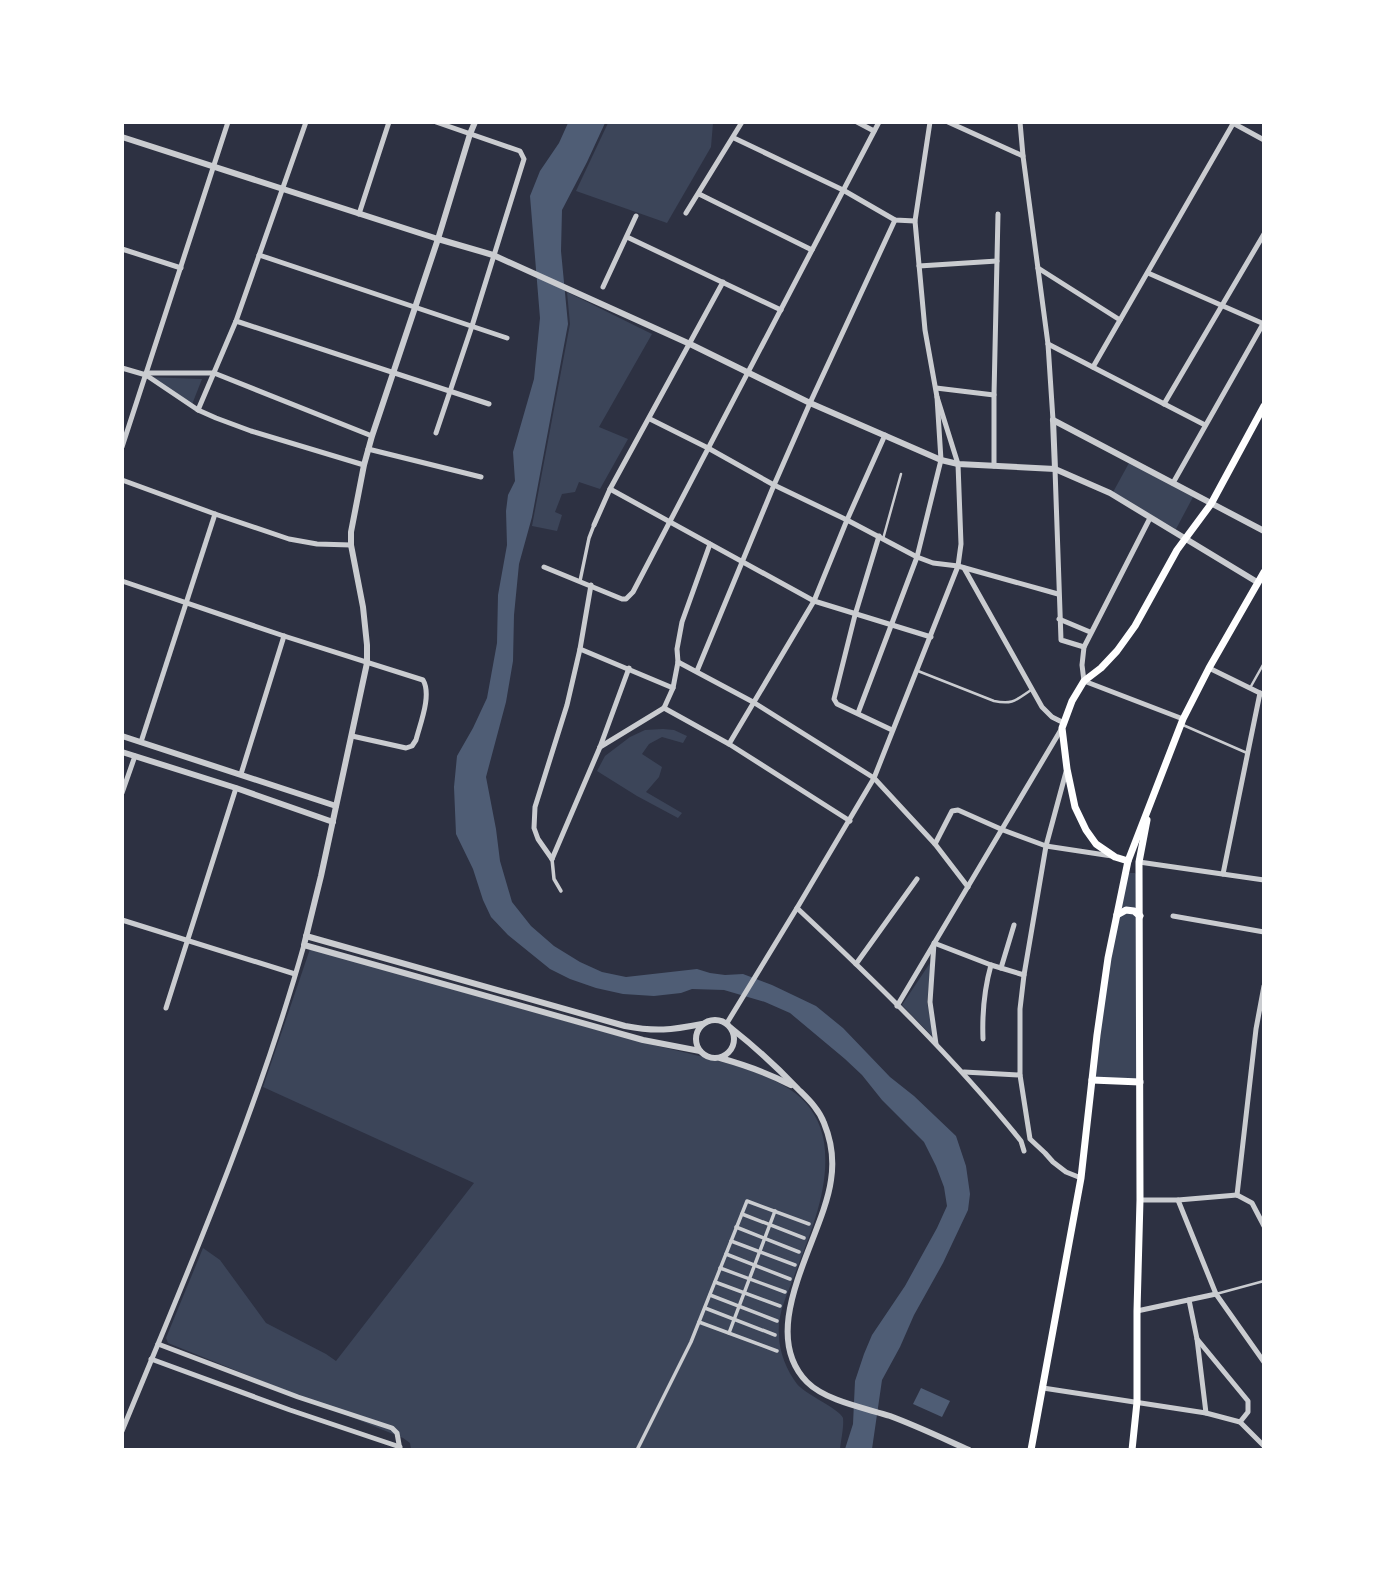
<svg xmlns="http://www.w3.org/2000/svg" width="1386" height="1572" font-family="'Work Sans',sans-serif">
	<style>
		.green { fill: #3c4559 }
		.water { fill: #4f5d75 }
		.lines { fill: none; stroke-linecap: round; stroke-linejoin: round }
		.service { stroke: #caccd0; stroke-width: 2.5 }
		.pedestrian { stroke: #caccd0; stroke-width: 3.5 }
		.minor { stroke: #caccd0; stroke-width: 5 }
		.tertiary { stroke: #caccd0; stroke-width: 6 }
		.secondary { stroke: #fff; stroke-width: 7 }
	</style>
	<rect width="100%" height="100%" fill="#2d3142"/>
	<!-- green -->
	<g class="green">
		<polygon points="608,123 713,123 711,147 667,223 576,191"/>
		<polygon points="567,292 652,334 599,427 628,439 600,489 579,482 575,492 562,494 555,512 562,515 557,531 532,526 570,324"/>
		<polygon points="145,377 202,379 191,407"/>
		<polygon points="1129,463 1193,497 1176,529 1112,494"/>
		<polygon points="663,729 674,730 687,736 683,743 662,737 649,744 642,754 662,767 659,777 646,792 682,813 678,818 637,796 597,771 605,756 630,737 645,730"/>
		<path d="M1127 873H1135L1137 876V1084L1094 1082C1101 1011 1113 942 1127 873Z"/>
		<path d="M310 949C422 980 533 1013 646 1043 690 1055 760 1066 795 1093 811 1105 821 1123 824 1142 831 1189 809 1236 793 1279 786 1297 777 1316 779 1335 779 1352 787 1371 797 1384 805 1394 841 1410 843 1418 844 1427 841 1440 840 1449H411L410 1443 403 1438 168 1343 166 1338 203 1248 220 1260 266 1323 326 1354 336 1361 474 1183 263 1087Z"/>
		<polygon points="932,960 927,1002 934,1038 902,1005"/>
	</g>
	<!-- water -->
	<g class="water">
		<polygon points="568,123 605,123 587,162 562,210 561,251 568,324 532,517 519,564 514,615 513,661 506,702 486,777 496,829 500,861 512,902 531,926 554,946 580,962 602,972 626,977 697,969 710,973 725,975 743,974 772,985 816,1006 843,1028 890,1077 914,1096 956,1136 966,1166 970,1194 968,1210 943,1263 914,1315 900,1347 882,1380 872,1449 845,1449 853,1424 855,1381 864,1354 872,1335 905,1286 937,1228 947,1206 944,1187 936,1166 924,1142 882,1100 862,1075 845,1059 790,1013 765,1002 724,990 692,989 681,993 654,996 623,994 596,988 570,979 550,969 508,935 491,917 483,900 473,869 456,834 454,787 457,756 473,728 487,698 497,643 498,595 507,545 506,511 508,495 515,481 513,452 534,379 540,318 530,196 540,171 559,143"/>
		<polygon points="921,1388 950,1401 942,1417 913,1404"/>
	</g>
	<g class="lines">
		<!-- service -->
		<g class="service">
			<polyline points="883,539 901,474"/>
			<path d="M918 671 994 701C1013 705 1016 700 1031 690"/>
			<polyline points="1250,688 1264,663"/>
			<polyline points="1183,725 1247,753"/>
			<polyline points="1216,1294 1264,1281"/>
		</g>
		<!-- pedestrian -->
		<g class="pedestrian">
			<polyline points="580,581 589,538 594,525"/>
			<polyline points="552,859 554,879 561,891"/>
			<polyline points="742,1214 804,1238"/>
			<polyline points="736,1227 799,1252"/>
			<polyline points="731,1241 795,1265"/>
			<polyline points="726,1254 790,1279"/>
			<polyline points="720,1268 785,1292"/>
			<polyline points="715,1282 780,1306"/>
			<polyline points="710,1295 777,1321"/>
			<polyline points="705,1308 775,1335"/>
			<polyline points="699,1322 777,1351"/>
			<polyline points="729,1333 775,1211"/>
			<polyline points="637,1450 691,1342 747,1201 809,1224"/>
		</g>
		<!-- minor -->
		<g class="minor">
			<polyline points="436,122 520,151 524,159 472,326 436,433"/>
			<polyline points="857,122 874,131"/>
			<polyline points="948,122 1023,156"/>
			<polyline points="1020,122 1023,156 1048,344 1053,420"/>
			<polyline points="1231,122 1264,140"/>
			<polyline points="734,138 843,190 895,220 915,221"/>
			<polyline points="699,194 812,250"/>
			<polyline points="686,213 742,122"/>
			<polyline points="359,214 389,122"/>
			<polyline points="627,237 781,310"/>
			<polyline points="122,249 181,268"/>
			<polyline points="259,255 507,338"/>
			<polyline points="919,266 997,261"/>
			<polyline points="1038,268 1120,320"/>
			<polyline points="1148,273 1264,324"/>
			<polyline points="603,287 636,216"/>
			<polyline points="236,321 489,404"/>
			<polyline points="1048,344 1205,425"/>
			<polyline points="1093,367 1234,122"/>
			<polyline points="122,368 146,375 198,410 216,418 251,431 364,465"/>
			<polyline points="146,373 214,373 372,436"/>
			<polyline points="936,388 994,395"/>
			<polyline points="1164,404 1264,234"/>
			<polyline points="198,410 236,321 306,122"/>
			<polyline points="650,419 708,448 774,485 847,520 917,557 933,563 958,566 1058,594"/>
			<polyline points="122,447 228,122"/>
			<polyline points="368,449 481,477"/>
			<polyline points="994,466 994,395 998,214"/>
			<polyline points="1055,469 1061,640 1084,647"/>
			<polyline points="122,480 215,514 289,539 317,544 351,545"/>
			<polyline points="1173,483 1263,324"/>
			<polyline points="610,489 814,601 931,637"/>
			<polyline points="1150,518 1084,647 1082,665 1084,681 1183,719"/>
			<polyline points="594,525 610,489 723,282"/>
			<polyline points="879,536 855,615 834,699 837,704 892,730"/>
			<polyline points="544,567 622,599 626,599 633,592 879,122"/>
			<polyline points="964,568 1042,707 1052,717 1064,723"/>
			<path d="M122 581 284 636 423 680C432 695 420 724 416 740L412 746 406 748 352 736"/>
			<polyline points="1059,619 1090,632"/>
			<polyline points="580,649 673,688"/>
			<polyline points="678,662 753,702 874,778 935,844 968,887"/>
			<polyline points="1209,668 1264,695"/>
			<polyline points="697,671 774,485 810,403 895,220"/>
			<polyline points="664,708 729,744 850,821"/>
			<polyline points="664,708 673,688 678,662 677,649 682,622 710,544"/>
			<polyline points="858,713 917,557 941,460 937,397 925,330 915,221 930,122"/>
			<polyline points="141,742 215,514"/>
			<polyline points="729,744 814,601 847,520 885,435"/>
			<polyline points="600,747 664,708"/>
			<polyline points="1066,772 1046,846 1024,975 1020,1009 1020,1075 1030,1139 1045,1153 1053,1162 1066,1172 1081,1178"/>
			<polyline points="241,774 284,636"/>
			<polyline points="122,793 135,756"/>
			<polyline points="935,844 952,811 958,810 1003,830 1046,846 1112,856"/>
			<polyline points="552,859 538,839 534,828 535,807 567,705 580,649 591,585"/>
			<polyline points="552,859 600,747 629,668"/>
			<polyline points="1139,862 1264,880"/>
			<polyline points="1223,874 1260,693"/>
			<path d="M797 908C876 982 954 1058 1021 1141L1024 1151"/>
			<polyline points="1173,916 1264,932"/>
			<polyline points="122,920 295,974"/>
			<polyline points="856,964 917,879"/>
			<polyline points="1001,968 1014,925"/>
			<polyline points="897,1006 1062,728"/>
			<polyline points="166,1008 236,788"/>
			<polyline points="727,1023 797,908 874,778 958,566 961,544 958,464 937,397"/>
			<path d="M983 1039C982 1013 984 990 991 965"/>
			<polyline points="936,1044 930,1002 934,943 991,965 1024,975"/>
			<polyline points="964,1072 1020,1075"/>
			<polyline points="1237,1195 1256,1029 1264,986"/>
			<polyline points="1237,1195 1252,1203 1264,1226"/>
			<polyline points="1140,1200 1178,1200 1237,1195"/>
			<polyline points="1178,1200 1216,1294 1264,1362"/>
			<polyline points="1189,1300 1197,1339 1206,1413"/>
			<polyline points="1137,1311 1216,1294"/>
			<polyline points="1197,1339 1248,1401 1248,1412 1240,1422"/>
			<polyline points="158,1344 298,1397 392,1428 397,1433 400,1450"/>
			<polyline points="151,1359 290,1410 400,1447"/>
			<polyline points="1043,1388 1206,1413 1240,1422 1264,1446"/>
			<path d="M122 1431C188 1271 257 1112 304 945"/>
		</g>
		<!-- tertiary -->
		<g class="tertiary">
			<polyline points="475,122 470,134 438,239 372,436 364,465 351,532 351,545 363,607 367,645 367,663 321,876 304,945 643,1040 700,1051"/>
			<polyline points="122,137 438,239 493,255 690,344 810,403 941,460 958,464 1055,469 1110,493 1257,582"/>
			<polyline points="1053,420 1264,531"/>
			<polyline points="1053,420 1055,469"/>
			<polyline points="122,736 336,806"/>
			<polyline points="122,752 236,788 333,822"/>
			<path d="M306 936 625 1026C656 1032 671 1030 702 1024"/>
			<circle cx="715" cy="1039" r="19"/>
			<path d="M731 1028C755 1047 777 1067 798 1089 808 1099 819 1109 824 1123 831 1140 834 1161 831 1180 823 1239 755 1329 807 1382 826 1401 865 1408 890 1416 917 1426 942 1438 969 1450"/>
			<path d="M720 1058C745 1065 768 1073 791 1085"/>
		</g>
		<!-- secondary -->
		<g class="secondary">
			<polyline points="1128,861 1115,857 1096,844 1086,830 1075,807 1067,769 1062,728 1072,701 1084,681 1101,668 1117,651 1135,626 1177,550 1211,504 1264,406"/>
			<polyline points="1117,915 1126,910 1134,911 1140,916"/>
			<polyline points="1092,1080 1140,1082"/>
			<polyline points="1031,1450 1081,1178 1097,1035 1108,958 1128,861 1183,719 1209,668 1264,572"/>
			<polyline points="1132,1450 1137,1402 1137,1311 1140,1200 1139,862 1147,820"/>
		</g>
	</g>
	<!-- border -->
	<rect width="1386" height="1572" fill="none" stroke="#ffffff" stroke-width="248"/>
</svg>
